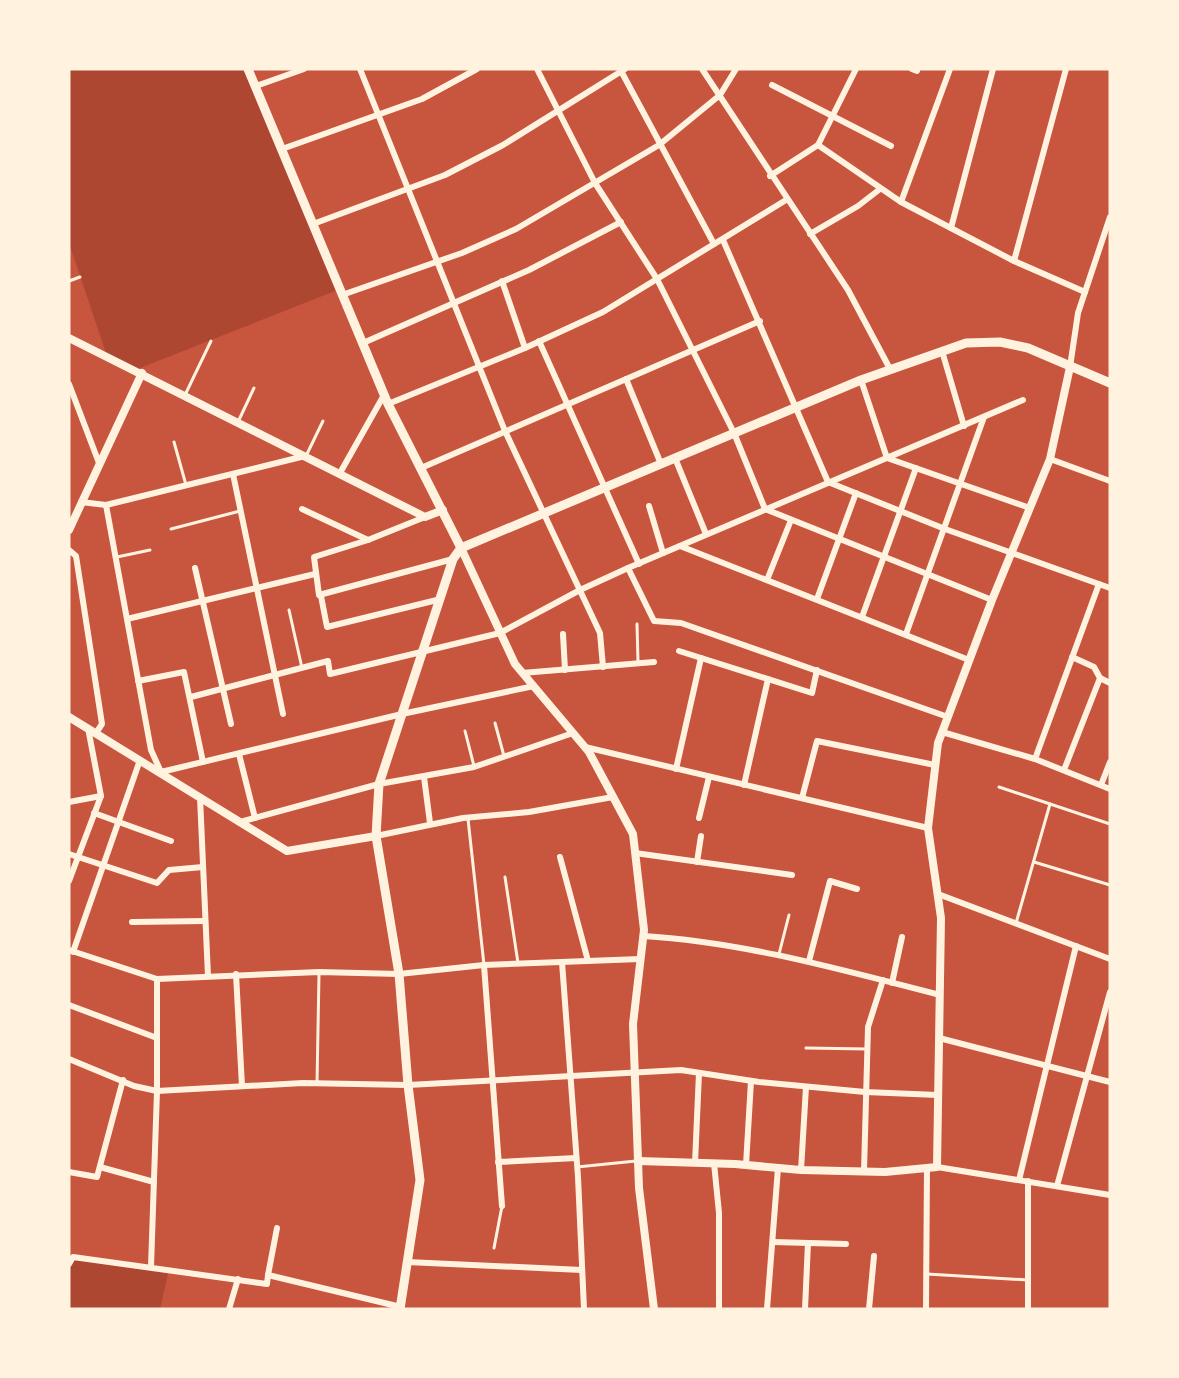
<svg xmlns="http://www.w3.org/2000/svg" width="1179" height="1378" font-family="'Roboto Condensed',sans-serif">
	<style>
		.green { fill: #ae4732 }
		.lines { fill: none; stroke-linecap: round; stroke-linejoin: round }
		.service { stroke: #fff3e0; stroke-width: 3 }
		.minor { stroke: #fff3e0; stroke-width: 6 }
		.tertiary { stroke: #fff3e0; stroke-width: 8 }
		.secondary { stroke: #fff3e0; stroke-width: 9 }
	</style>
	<rect width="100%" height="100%" fill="#c8553d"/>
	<!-- green -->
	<g class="green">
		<polygon points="69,69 248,69 340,289 135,370 107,356 69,243"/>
		<polygon points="73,1257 169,1269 160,1309 69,1309 69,1264"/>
	</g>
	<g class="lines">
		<!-- service -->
		<g class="service">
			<polyline points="69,281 80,277"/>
			<polyline points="185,395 211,341"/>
			<polyline points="238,422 254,388"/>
			<polyline points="174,442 186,485"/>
			<polyline points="306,456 323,421"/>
			<polyline points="171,529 240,511"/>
			<polyline points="117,557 150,550"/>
			<polyline points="289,610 302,668"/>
			<polyline points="637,624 638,662"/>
			<polyline points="495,723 504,756"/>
			<polyline points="465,731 474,766"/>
			<polyline points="999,787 1110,824"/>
			<polyline points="468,819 484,965"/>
			<polyline points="1034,862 1110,885"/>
			<polyline points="505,877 518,963"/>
			<polyline points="1016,923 1050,804"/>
			<polyline points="779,954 789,915"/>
			<polyline points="806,1048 867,1049"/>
			<polyline points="317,1084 319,974"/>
			<polyline points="577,1167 636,1161"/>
			<polyline points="494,1248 502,1206"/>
			<polyline points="927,1274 1028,1280"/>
		</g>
		<!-- minor -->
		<g class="minor">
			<polyline points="360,69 505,431 600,633 603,667"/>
			<polyline points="537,69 595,183 657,279 734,433 765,509 992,600"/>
			<polyline points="620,69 714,244"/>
			<polyline points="702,69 848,290 890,369"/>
			<polyline points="912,69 917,71"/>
			<polyline points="772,85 891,146"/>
			<polyline points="256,86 304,69"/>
			<polyline points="818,145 901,202 1014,261 1066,69"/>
			<polyline points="282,149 422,99 477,69"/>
			<polyline points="770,176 818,145 856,69"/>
			<polyline points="901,202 950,69"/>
			<polyline points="313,224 445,175 503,145 625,69"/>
			<polyline points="951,228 993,69"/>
			<polyline points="810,234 858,206 880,189"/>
			<polyline points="723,240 828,482 945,529 1110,588"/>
			<polyline points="1014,261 1085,292"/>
			<polyline points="502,281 525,348"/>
			<polyline points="342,295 462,253 516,229 659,145 720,95 736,69"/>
			<polyline points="539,341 639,564"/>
			<polyline points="363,343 529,270 621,222"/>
			<polyline points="942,351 964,426"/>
			<polyline points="1070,367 1078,313 1110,217"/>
			<polyline points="626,379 661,464"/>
			<polyline points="861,380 887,458 1030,508"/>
			<polyline points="69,384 99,463"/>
			<polyline points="388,404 525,348 603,312 786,200"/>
			<polyline points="675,458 706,534"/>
			<polyline points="1050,459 1110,481"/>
			<polyline points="421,468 760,321"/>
			<polyline points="340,473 384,395"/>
			<polyline points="233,474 283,714"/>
			<polyline points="81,502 106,505 305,456"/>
			<polyline points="106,505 151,750 161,772 402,714 534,686"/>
			<polyline points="649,506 663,553"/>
			<polyline points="302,509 368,540"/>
			<polyline points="425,517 368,540 314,557 319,595 453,559"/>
			<polyline points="680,546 969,660"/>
			<polyline points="69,550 76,556 102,724 96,733"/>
			<polyline points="195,568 231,724"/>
			<polyline points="628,568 654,621 681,623 948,717"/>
			<polyline points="767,580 791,520"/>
			<polyline points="321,596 327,627 441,599"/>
			<polyline points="817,599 856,493"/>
			<polyline points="862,617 916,468"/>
			<polyline points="127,619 315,574"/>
			<polyline points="563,634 565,670"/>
			<polyline points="906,634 984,417"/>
			<polyline points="679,651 812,693 817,670"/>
			<polyline points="522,673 654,662"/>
			<polyline points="1100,678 1110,683"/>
			<polyline points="138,681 184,672 203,762"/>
			<polyline points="191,697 328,661 330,674 500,633 580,590 628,568 1023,400"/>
			<polyline points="942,732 1035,759 1099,584"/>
			<polyline points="585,747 928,828"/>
			<polyline points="239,754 255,818"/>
			<polyline points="1035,759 1110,789"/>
			<polyline points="676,769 701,658"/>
			<polyline points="1064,770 1100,678 1094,667 1072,657"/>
			<polyline points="424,777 430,823"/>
			<polyline points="744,785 768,679"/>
			<polyline points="1101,785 1110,762"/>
			<polyline points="200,797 208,976"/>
			<polyline points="802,798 817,741 935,765"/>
			<polyline points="69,802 101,796"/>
			<polyline points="94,813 171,841"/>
			<polyline points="699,818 709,777"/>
			<polyline points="240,822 379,784 474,767 573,733"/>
			<polyline points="376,836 463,818 529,812 613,797"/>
			<polyline points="635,853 792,875"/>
			<polyline points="69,854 157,883 169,870 203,867"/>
			<polyline points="560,857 588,961"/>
			<polyline points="697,862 701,836"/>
			<polyline points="69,881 101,796 88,728"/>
			<polyline points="938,894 1110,959"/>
			<polyline points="132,922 205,921"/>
			<path d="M643 936C744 942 842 970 940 995"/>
			<polyline points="69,950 157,979 319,972 399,974 484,965 640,959"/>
			<polyline points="73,952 140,760"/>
			<polyline points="809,961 830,881 857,889"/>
			<polyline points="562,962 578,1177 584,1309"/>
			<polyline points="484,965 502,1206"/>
			<polyline points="236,974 242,1086"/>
			<polyline points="892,983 902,937"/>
			<polyline points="69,1005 157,1038"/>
			<polyline points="939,1038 1110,1082"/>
			<polyline points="69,1059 134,1086 157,1091 303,1083 408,1085 681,1070 759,1082 865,1092 938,1095"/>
			<polyline points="498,1162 576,1158"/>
			<polyline points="695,1163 699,1073"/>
			<polyline points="714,1163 719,1213 719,1309"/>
			<polyline points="746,1165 751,1081"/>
			<polyline points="100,1167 154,1182"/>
			<polyline points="937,1167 1110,1195"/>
			<polyline points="801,1170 806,1087"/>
			<polyline points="864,1171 868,1027 883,980"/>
			<polyline points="69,1172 97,1177 123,1080"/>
			<polyline points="1019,1180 1076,946"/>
			<polyline points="1057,1186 1110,992"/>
			<polyline points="277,1228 268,1275 401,1307"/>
			<polyline points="773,1242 846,1244"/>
			<polyline points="407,1262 582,1270"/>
			<polyline points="69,1264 73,1257 267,1284 268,1275"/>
			<polyline points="151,1267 157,1091 157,979"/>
			<polyline points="229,1309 238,1279"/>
			<polyline points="767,1309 778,1168"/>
			<polyline points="805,1309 808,1243"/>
			<polyline points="869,1309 874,1256"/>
			<polyline points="926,1309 927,1167"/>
			<polyline points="1028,1309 1028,1181"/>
		</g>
		<!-- tertiary -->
		<g class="tertiary">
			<polyline points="69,338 425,517 443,510"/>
			<polyline points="69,530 142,373"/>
			<polyline points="461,548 515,664 589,752 633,834 644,930 633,1024 639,1188 654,1309"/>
			<polyline points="69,717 287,851 376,836"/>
			<polyline points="638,1161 735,1164 801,1170 885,1172 937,1167 941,918 928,828 938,743 992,600 1050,459 1070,367"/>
		</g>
		<!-- secondary -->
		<g class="secondary">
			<polyline points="248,69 388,404 461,548"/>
			<polyline points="400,1309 420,1180 408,1085 399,974 376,836 379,784 453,559 461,548 861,380 966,343 1000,342 1028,348 1110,383"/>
		</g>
	</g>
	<!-- border -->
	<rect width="1179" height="1378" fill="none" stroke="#fff3e0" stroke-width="141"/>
</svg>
